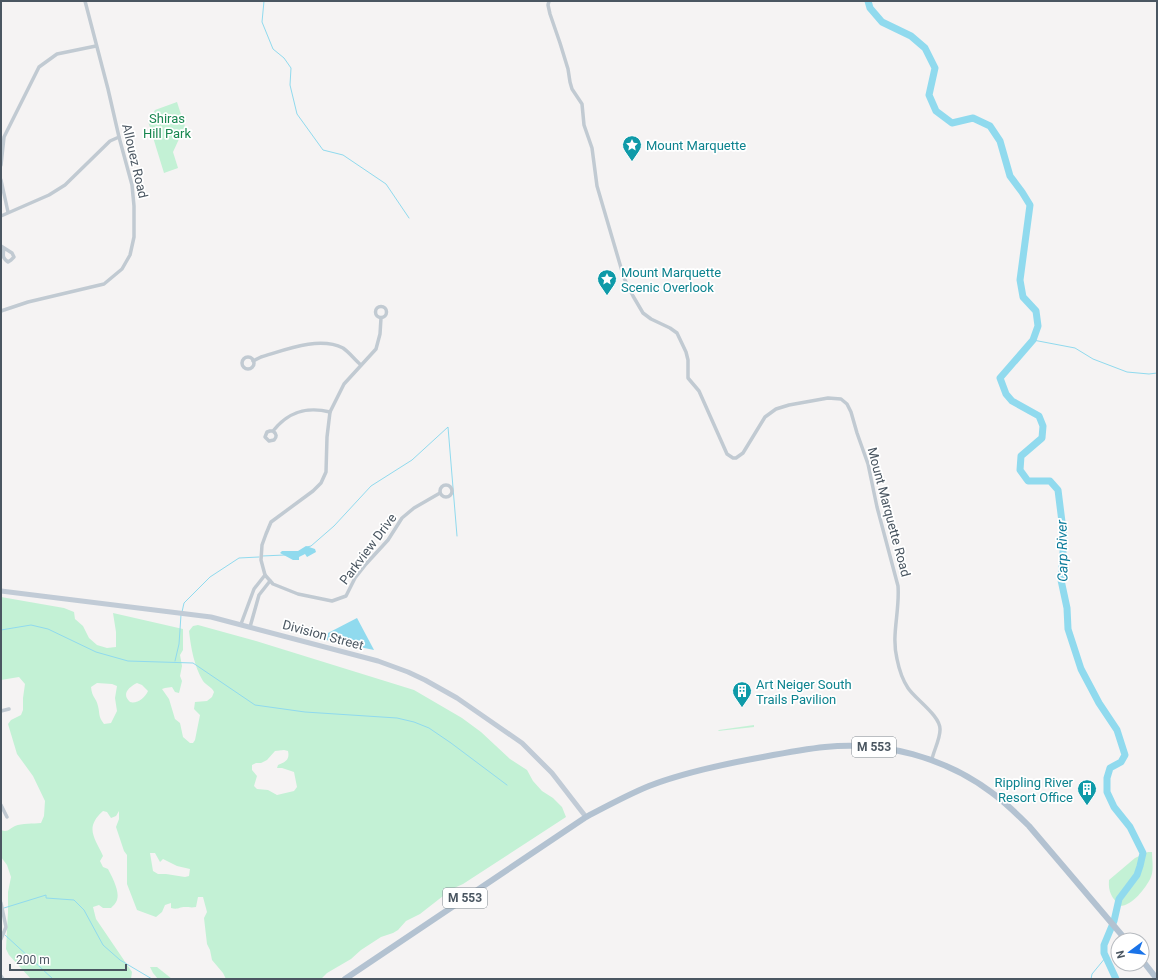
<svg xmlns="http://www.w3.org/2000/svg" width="1158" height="980" font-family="Roboto,sans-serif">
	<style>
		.green { fill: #c3f1d5; fill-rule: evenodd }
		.water { fill: #90daee }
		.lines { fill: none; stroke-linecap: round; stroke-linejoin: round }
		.stream { stroke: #90daee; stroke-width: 1 }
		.river { stroke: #90daee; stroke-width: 7 }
		.street { stroke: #c1cad2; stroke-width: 3.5 }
		.secondary { stroke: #c1cbd6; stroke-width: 5 }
		.primary { stroke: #b3c2d1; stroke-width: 6 }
		.labels { text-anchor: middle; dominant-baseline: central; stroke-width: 3.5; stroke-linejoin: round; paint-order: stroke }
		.shield { fill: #fff; stroke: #808990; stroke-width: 1 }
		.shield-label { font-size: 12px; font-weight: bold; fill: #4a5661 }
		.park-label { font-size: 13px; fill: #17864f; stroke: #fff }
		.culture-label { font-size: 13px; fill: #0d838f; stroke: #fff; text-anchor: start }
		.street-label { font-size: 13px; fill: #4a5661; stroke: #fff }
		.water-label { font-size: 14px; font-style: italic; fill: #0c7c9b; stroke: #fff }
	</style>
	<rect width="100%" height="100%" fill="#f5f3f3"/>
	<!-- green -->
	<g class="green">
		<polygon points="177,102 188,136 179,139 173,152 178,168 164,173 148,121 155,110"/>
		<path d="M1 597 64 608 74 612 75 619 83 626 89 638 97 645 107 648 116 647V632L113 613 183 629V650L180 655 182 666 180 676 182 681 179 693 175 692 172 687 165 688 162 689 169 699 175 719 180 723 183 737 190 743H193L195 740 200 715 194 709 195 702 207 701 212 697 214 692C212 687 206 685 203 681 194 666 191 648 189 631L193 626 198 625 256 641 414 690 462 718 481 732 510 759 527 770 533 781 542 791 553 798 562 807 566 817 463 884 452 889 420 914 406 921 398 930 393 933 381 937 361 950 351 959 327 973 321 979H226L223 973 212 960 210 950 207 944 204 918 207 912 203 897H198L196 907C191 908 189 907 185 907 179 907 178 910 171 908V903L165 905 162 912 156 917 137 910 127 884V855L124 851 116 827 119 819V811L116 816 111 818 107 812 103 811C84 828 95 838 103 856L100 861 103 867 108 869C112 877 120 891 117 900 116 903 113 906 111 908H103L99 905 93 907 96 919 132 972 131 979H31L9 955 6 949 8 912V892L11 877 7 865 1 857V830C8 833 10 828 15 826 22 823 33 824 41 823L44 816 45 801 33 776 17 754 8 724 11 720 21 715 23 710V698L25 684 19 677 1 680ZM97 683 112 684 117 686 115 698 117 711 111 723 104 724C98 716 100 714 98 706 96 697 92 698 91 687ZM137 683 142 685 148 691C145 698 137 704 130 702 121 694 129 687 137 683ZM284 750 288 751C290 760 285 762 278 765L277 768H282L294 772 297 787 294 791 277 795 268 790 257 789 254 786 257 776 252 770V765L256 763H261L267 760 275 751ZM150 853H155L160 862 163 859 177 866 190 869 189 876 185 877 166 874H158L153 871Z"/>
		<polygon points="754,725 754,727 718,731 719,730"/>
		<path d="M1148 852H1152C1152 860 1154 870 1151 877 1146 888 1132 906 1120 906 1112 898 1108 892 1109 880L1135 858Z"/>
		<polygon points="150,967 157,967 172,979 158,979 153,973"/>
	</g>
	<!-- water -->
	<g class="water">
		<polygon points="306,546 315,549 316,552 307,557 305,554 299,557 299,560 293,560 280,553 282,551 298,551"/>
		<polygon points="357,618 374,650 326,640 328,633"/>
	</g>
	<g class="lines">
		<!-- stream -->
		<g class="stream">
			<polyline points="264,1 262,22 273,49 284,58 291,68 290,85 297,114 323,150 343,155 386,184 409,218"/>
			<polyline points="1033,340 1075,348 1093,359 1127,372 1149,374 1157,373"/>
			<polyline points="307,547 311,546 334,526 371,486 412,460 448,427 457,536"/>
			<polyline points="262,556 285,555"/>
			<polyline points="182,612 184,603 210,577 239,558 259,557"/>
			<polyline points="1,630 31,625 48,629 96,652 128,661 193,663 255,705 305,712 397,718 414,722 429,728 451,743 507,785"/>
			<polyline points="175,661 179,644 181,615"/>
			<polyline points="4,908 46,895 46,898 74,900 84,910 103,945 120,960 152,979"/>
			<polyline points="5,935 53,979"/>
			<polyline points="1091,979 1092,974 1106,957"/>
		</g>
		<!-- river -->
		<polyline class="river" points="868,1 870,8 882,22 911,36 925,48 935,68 929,95 936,111 952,123 973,118 990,126 1000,141 1010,176 1022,192 1030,205 1020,280 1023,297 1036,311 1038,326 1033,340 1000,378 1006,394 1012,401 1039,416 1043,426 1042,438 1021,456 1020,470 1028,481 1050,481 1058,490 1064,538 1061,580 1067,608 1068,629 1081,669 1099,703 1117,730 1125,755 1121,762 1110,768 1107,778 1107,792 1114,807 1130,827 1143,853 1140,866 1137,875 1119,899 1114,921 1104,945 1104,953 1116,979"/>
		<!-- street -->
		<g class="street">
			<path d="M549 1 548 5 550 14 560 43 568 69 570 82 572 89 582 104 584 125 592 148 597 186 624 278 633 296 643 313 651 319 670 328 677 333 686 352 688 360V378L699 391 727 454 733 458H736L743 453 765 417 776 409 789 405 828 398 841 399 847 404 851 412 857 433 868 464 877 507 898 586C900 611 891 635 897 659 899 669 902 679 908 688 915 699 941 716 940 730 940 739 934 750 932 759"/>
			<polyline points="1,165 4,137 39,67 57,54 96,46"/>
			<polyline points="1,180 8,212"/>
			<polyline points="1,216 49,195 65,185 110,141 119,137"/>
			<path d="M1 246 12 253 14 257 11 260 8 262C2 258 3 255 4 248"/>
			<circle cx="381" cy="312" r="5.5"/>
			<polyline points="1,311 28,302 104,284 122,269 130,255 134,237 134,206 132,185 119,137 108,89 85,1"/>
			<polyline points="381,318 380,334 376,349 344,384 330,412 327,437 326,472 321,483 313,491 271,522 266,534 262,545 261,560 265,575 273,584 298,594 332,601 346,596 355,578 366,564 388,540 402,518 414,508 440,493"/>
			<circle cx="248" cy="363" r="6"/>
			<path d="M253 361 261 357C285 350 319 336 343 348 349 352 355 360 361 365"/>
			<path d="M273 431C277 434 277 437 274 440L269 441 265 437 267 432 270 431H273C288 412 306 406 330 412"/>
			<circle cx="446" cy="491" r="6"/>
			<polyline points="241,624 254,589 265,575"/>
			<polyline points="250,627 259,595 270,581"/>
			<polyline points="1,711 9,709"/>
			<polyline points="1,805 7,817"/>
			<polyline points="1,903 6,927 1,939"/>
			<polyline points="1,976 3,979"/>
		</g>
		<!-- secondary -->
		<polyline class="secondary" points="1,591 211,617 378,661 408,672 425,680 457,698 522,743 552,773 586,817"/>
		<!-- primary -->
		<g class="primary">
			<polyline points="1142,960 1157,979"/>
			<path d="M345 979 586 817C607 806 627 795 649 786 685 772 724 764 763 757 784 753 805 749 825 747 884 741 944 757 991 792 1005 802 1017 814 1029 826L1126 940"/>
		</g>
	</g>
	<!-- icons -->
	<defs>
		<symbol id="sight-pin" viewBox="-11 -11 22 30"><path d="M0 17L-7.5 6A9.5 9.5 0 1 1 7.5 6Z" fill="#0f9aa8" stroke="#fff"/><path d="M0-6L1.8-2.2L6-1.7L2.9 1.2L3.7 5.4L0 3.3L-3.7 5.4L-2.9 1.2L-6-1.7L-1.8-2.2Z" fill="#fff"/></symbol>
		<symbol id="building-pin" viewBox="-11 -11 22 30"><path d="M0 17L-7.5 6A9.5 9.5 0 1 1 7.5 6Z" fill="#0f9aa8" stroke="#fff"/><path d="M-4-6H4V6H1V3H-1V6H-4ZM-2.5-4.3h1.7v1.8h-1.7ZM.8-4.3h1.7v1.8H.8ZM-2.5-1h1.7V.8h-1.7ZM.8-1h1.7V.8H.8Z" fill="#fff"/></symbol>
	</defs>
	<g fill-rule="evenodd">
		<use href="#sight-pin" x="621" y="134" width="22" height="30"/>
		<use href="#sight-pin" x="596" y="268" width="22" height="30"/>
		<use href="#building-pin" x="731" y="680" width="22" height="30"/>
		<use href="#building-pin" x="1076" y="778" width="22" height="30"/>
	</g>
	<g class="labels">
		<!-- shield labels -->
		<g class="shield">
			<rect x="852" y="737" width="44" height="20" rx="3"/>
			<rect x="443" y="888" width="44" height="20" rx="3"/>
		</g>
		<g class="shield-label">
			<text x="874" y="747">M 553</text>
			<text x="465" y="898">M 553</text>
		</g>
		<!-- park labels -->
		<g class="park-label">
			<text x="167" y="118">Shiras<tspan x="167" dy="15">Hill Park</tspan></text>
		</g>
		<!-- culture labels -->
		<g class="culture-label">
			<text x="646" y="145">Mount Marquette</text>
			<text x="621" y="272">Mount Marquette<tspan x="621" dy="15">Scenic Overlook</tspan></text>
			<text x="756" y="684">Art Neiger South<tspan x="756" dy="15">Trails Pavilion</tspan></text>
			<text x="1073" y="782" text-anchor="end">Rippling River<tspan x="1073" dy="15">Resort Office</tspan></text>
		</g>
		<!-- street labels -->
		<g class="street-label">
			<text transform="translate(135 161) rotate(77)">Allouez Road</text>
			<text transform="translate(889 512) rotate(75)">Mount Marquette Road</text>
			<text transform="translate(368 549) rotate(-53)">Parkview Drive</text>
			<text transform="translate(323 635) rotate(15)">Division Street</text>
		</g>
		<!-- water labels -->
		<g class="water-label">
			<text transform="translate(1062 551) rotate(-91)">Carp River</text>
		</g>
	</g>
	<!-- border -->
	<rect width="1158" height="980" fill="none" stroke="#4a5661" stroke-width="4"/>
	<!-- north arrow -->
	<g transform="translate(1130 952) rotate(255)"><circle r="19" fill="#ffffff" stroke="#b7bbc0"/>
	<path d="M0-3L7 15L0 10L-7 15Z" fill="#1a73e8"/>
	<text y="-6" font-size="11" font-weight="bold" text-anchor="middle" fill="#4a5661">N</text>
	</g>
	<!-- scale -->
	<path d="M10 964v6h116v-6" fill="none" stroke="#4a5661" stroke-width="2"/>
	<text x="16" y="964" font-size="12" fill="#4a5661" stroke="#ffffff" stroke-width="3" paint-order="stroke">200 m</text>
</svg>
